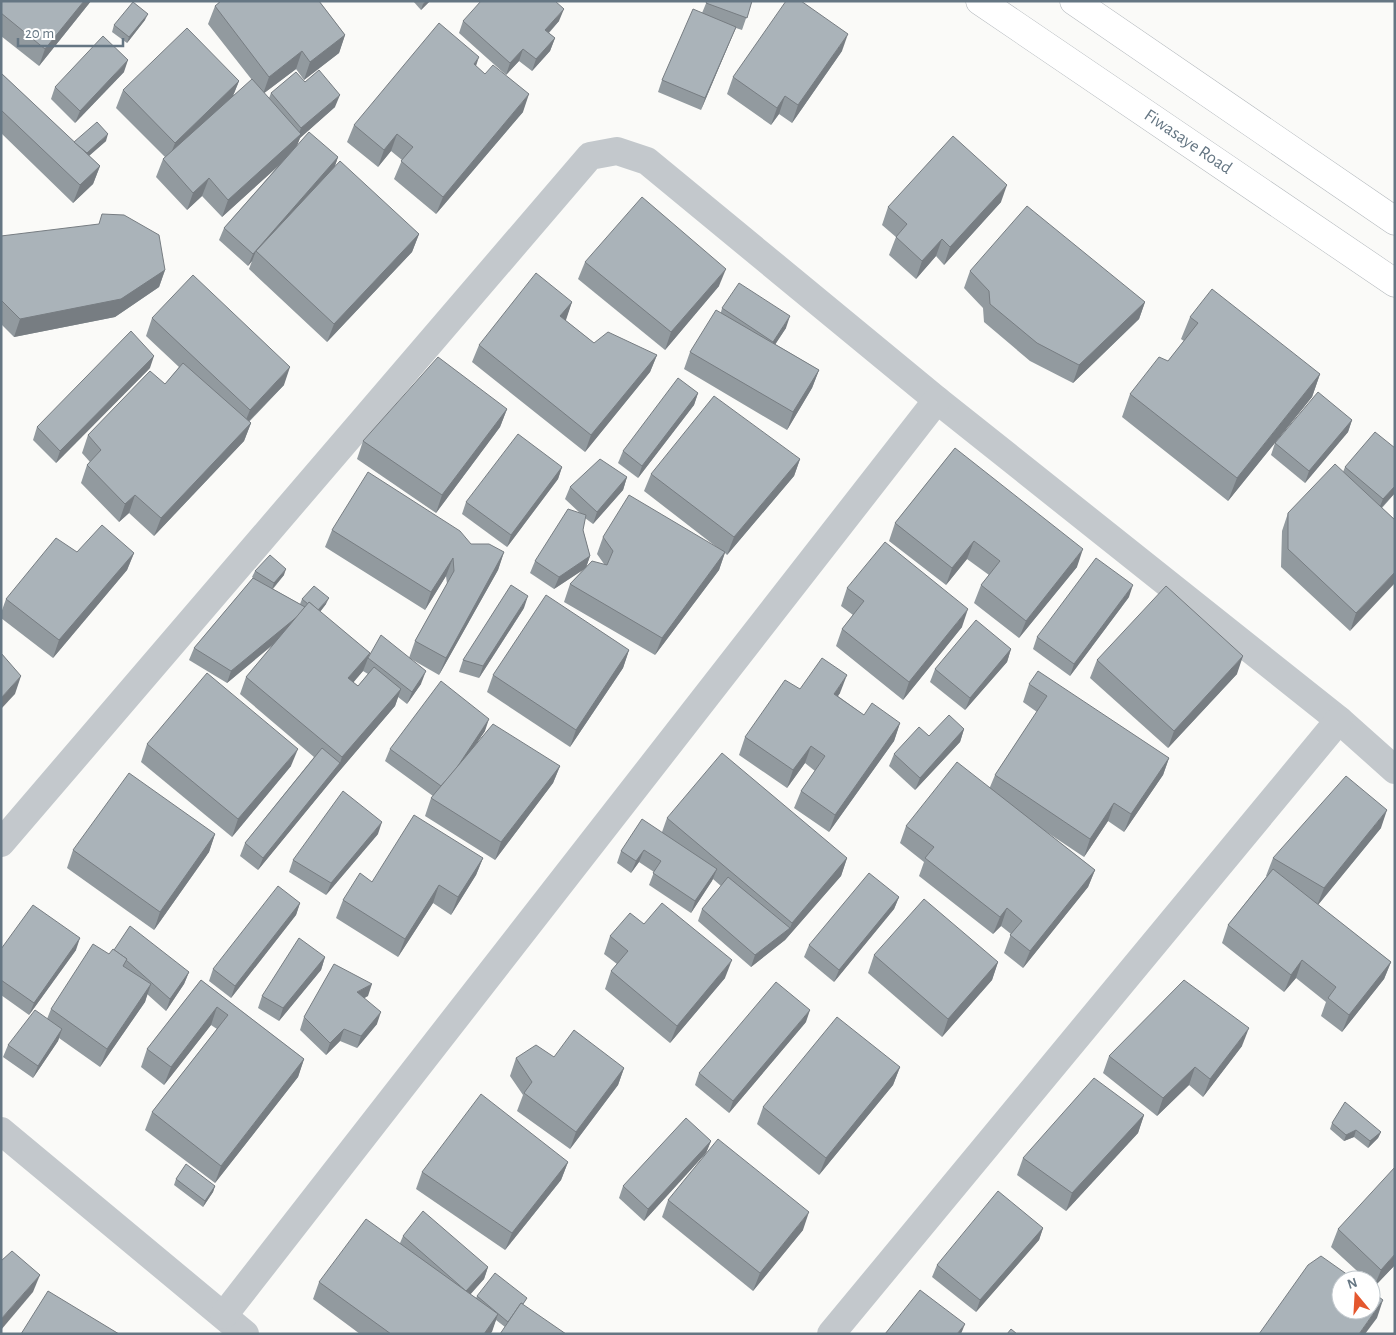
<svg xmlns="http://www.w3.org/2000/svg" width="1396" height="1335" font-family="'Alegreya Sans',sans-serif">
	<style>
		.lines { fill: none; stroke-linecap: round; stroke-linejoin: round }
		.primary-casing { stroke: #b5babe; stroke-width: 29 }
		.minor { stroke: #c3c8cc; stroke-width: 28 }
		.primary { stroke: #fff; stroke-width: 28 }
		.wall { fill: #929a9f; fill-rule: evenodd }
		.shaded-wall { fill: #777d82 }
		.building { fill: #aab3b9; stroke: #777d82 }
		.labels { text-anchor: middle; dominant-baseline: central; stroke-width: 5; stroke-linejoin: round; paint-order: stroke }
		.street-label { font-size: 18px; fill: #657683; stroke: #fff }
	</style>
	<rect width="100%" height="100%" fill="#fafaf8"/>
	<g class="lines">
		<defs>
			<g id="primary">
				<polyline points="980,1 1395,283"/>
				<polyline points="1074,1 1395,221"/>
			</g>
		</defs>
		<!-- primary casing -->
		<use href="#primary" class="primary-casing"/>
		<!-- minor -->
		<g class="minor">
			<polyline points="1,843 590,156 617,151 647,161 937,400 1339,720 1395,770"/>
			<polyline points="1,1131 245,1334"/>
			<polyline points="224,1315 937,400"/>
			<polyline points="831,1334 1339,720"/>
		</g>
		<!-- primary -->
		<use href="#primary" class="primary"/>
	</g>
	<!-- wall -->
	<g class="wall">
		<polygon points="1,1 91,1 39,66 1,36"/>
		<polygon points="217,1 319,1 345,35 339,53 304,80 296,69 264,93 269,98 271,93 305,82 335,107 300,138 297,145 338,157 334,168 419,234 412,252 327,342 249,269 252,261 248,266 219,240 224,228 279,165 222,217 202,196 187,210 156,177 163,159 165,157 116,108 123,90 239,81 233,96 252,80 208,24 215,6 219,3"/>
		<polygon points="413,1 430,1 421,10"/>
		<polygon points="707,1 752,1 742,30 736,28 731,39 701,110 658,92 662,80 702,13"/>
		<polygon points="145,20 127,43 112,32 114,25"/>
		<polygon points="463,21 559,21 549,33 555,38 550,51 532,71 519,61 506,75 459,33"/>
		<polygon points="842,51 792,123 779,114 771,125 727,94 733,77"/>
		<polygon points="476,66 523,112 436,214 394,179 402,160 391,151 378,167 347,142 354,125"/>
		<polygon points="124,72 75,123 51,99 55,87"/>
		<polygon points="1,73 74,142 106,141 89,156 100,166 93,184 73,203 1,133"/>
		<polygon points="1001,202 944,265 936,256 916,279 889,255 896,237 882,225 888,207"/>
		<polygon points="1,236 165,270 159,287 115,317 14,337 1,324"/>
		<polygon points="585,262 719,286 665,350 578,279"/>
		<polygon points="970,271 1145,302 1139,319 1073,383 1030,361 984,322 983,308 964,288"/>
		<polygon points="572,302 565,320 594,343 657,355 650,372 585,452 472,362 479,345"/>
		<polygon points="722,308 786,328 775,344 819,370 812,388 787,430 684,369 690,352 721,312"/>
		<polygon points="1190,317 1320,374 1312,397 1228,501 1122,417 1130,394 1168,361 1184,341 1181,339"/>
		<polygon points="152,318 284,385 249,422 251,423 244,441 154,536 129,513 119,522 81,483 87,465 90,462 82,453 88,435 165,384 179,367 146,336"/>
		<polygon points="150,368 56,463 33,440 37,427"/>
		<polygon points="698,393 694,405 638,478 618,463 623,451"/>
		<polygon points="507,409 500,427 436,513 357,459 363,441"/>
		<polygon points="1352,420 1348,432 1305,483 1271,455 1275,443"/>
		<polygon points="955,448 1077,567 1019,638 974,603 981,585 989,575 967,559 946,585 889,541 895,523"/>
		<polygon points="1395,448 1395,493 1382,508 1395,520 1350,631 1281,567 1282,531 1288,513 1343,472 1345,467"/>
		<polygon points="800,459 794,476 727,555 725,553 719,570 655,655 564,602 570,584 584,569 554,589 530,573 535,561 581,514 565,499 570,487 627,477 623,490 593,524 585,518 583,530 590,556 586,567 604,564 597,554 603,537 719,549 644,491 651,474"/>
		<polygon points="562,467 558,479 507,547 462,514 466,502"/>
		<path d="M332 530 471 544 504 552 498 570 439 675 411 659 421 684 407 704 398 697 395 706 336 775 258 870 240 856 245 843 314 757 240 694 246 677 274 644 227 683 189 660 194 648 253 578 252 577 255 571 284 575 273 589 300 604 302 599 326 604 320 612 370 653 368 658H409L415 641 447 584 446 576 425 610 325 547ZM368 658 363 671 368 674 358 686 353 682 363 671Z"/>
		<polygon points="77,552 134,553 127,570 53,658 1,618 1,613 6,599"/>
		<polygon points="847,588 962,627 903,700 836,646 842,629 853,615 841,606"/>
		<polygon points="1129,597 1070,676 1033,649 1037,637"/>
		<polygon points="524,608 479,678 459,672 463,660"/>
		<polygon points="1011,649 1007,662 965,710 930,682 935,669"/>
		<polygon points="629,650 623,668 570,747 487,692 493,675"/>
		<polygon points="1097,660 1237,674 1168,748 1090,678"/>
		<polygon points="1029,684 1169,758 1163,775 1124,832 1108,821 1084,857 1045,831 1095,870 1088,887 1023,968 1004,953 1011,934 1001,926 993,934 919,876 924,862 900,843 906,826 990,787 995,775 1037,712 1023,702"/>
		<polygon points="800,689 840,693 838,696 864,715 900,723 894,741 829,832 794,808 801,791 815,771 805,763 787,788 739,755 745,737"/>
		<polygon points="964,729 960,742 915,790 889,766 894,754 929,736"/>
		<polygon points="485,731 476,744 560,766 553,783 495,860 425,816 431,798 433,796 385,761 390,749"/>
		<polygon points="147,744 291,766 232,837 141,762"/>
		<polygon points="667,818 847,858 841,876 785,940 751,967 698,921 702,909 721,886 713,879 691,913 649,885 654,872 639,862 631,873 617,863 621,851 662,832"/>
		<polygon points="1381,828 1318,905 1391,962 1384,979 1342,1032 1321,1016 1326,1002 1296,978 1284,992 1222,943 1228,925 1267,876 1266,876 1273,858"/>
		<polygon points="215,834 209,852 154,930 67,868 73,850"/>
		<polygon points="378,834 326,895 289,872 293,860"/>
		<polygon points="483,858 476,875 451,915 433,903 398,957 336,918 343,900 372,882"/>
		<polygon points="899,897 894,909 834,982 804,957 809,945"/>
		<polygon points="300,903 296,915 231,998 209,981 213,969"/>
		<polygon points="610,936 725,978 670,1043 605,989 611,971 617,964 604,954"/>
		<polygon points="1,949 76,950 29,1015 1,995"/>
		<polygon points="114,950 189,972 184,984 166,1011 147,994 145,1002 100,1067 59,1038 58,1041 33,1078 3,1057 8,1045 47,1019 51,1009"/>
		<polygon points="874,955 998,962 992,980 942,1037 868,973"/>
		<polygon points="325,957 321,970 279,1021 258,1008 262,996"/>
		<polygon points="201,980 304,1059 298,1077 215,1183 145,1130 152,1112 217,1029 211,1025 164,1085 141,1067 147,1049"/>
		<polygon points="368,996 364,998 377,1024 357,1048 340,1041 326,1055 300,1030 304,1017"/>
		<polygon points="806,1022 729,1113 695,1085 699,1073"/>
		<polygon points="1242,1046 1203,1097 1189,1085 1157,1116 1103,1073 1109,1056"/>
		<polygon points="554,1057 624,1068 618,1085 570,1149 517,1111 523,1095 510,1076 516,1058"/>
		<polygon points="900,1067 893,1085 819,1175 757,1124 763,1107"/>
		<polygon points="1144,1115 1138,1133 1066,1211 1017,1175 1023,1158"/>
		<polygon points="1332,1123 1381,1132 1378,1138 1368,1148 1354,1137 1344,1141 1330,1129"/>
		<polygon points="711,1141 706,1153 644,1221 619,1198 623,1186"/>
		<polygon points="568,1162 561,1180 505,1250 416,1189 422,1172"/>
		<polygon points="176,1179 215,1186 213,1192 203,1207 174,1185"/>
		<polygon points="668,1200 803,1230 753,1291 662,1217"/>
		<polygon points="1043,1228 1039,1240 976,1312 932,1277 937,1265"/>
		<polygon points="1338,1229 1395,1265 1374,1287 1371,1284 1371,1280 1367,1280 1331,1247"/>
		<polygon points="403,1236 488,1267 484,1279 470,1294 476,1298 477,1296 527,1298 505,1327 496,1320 490,1334 360,1334 313,1299 319,1282 400,1243"/>
	</g>
	<!-- shaded-wall -->
	<g class="shaded-wall">
		<polygon points="84,1 91,1 39,66 45,49"/>
		<polygon points="426,1 430,1 421,10 423,4"/>
		<polygon points="564,9 559,21 540,42 545,30"/>
		<polygon points="148,14 145,20 127,43 129,37"/>
		<polygon points="736,27 731,39 701,110 705,98"/>
		<polygon points="848,34 842,51 792,123 798,105"/>
		<polygon points="345,35 339,53 304,80 310,62"/>
		<polygon points="555,38 550,51 532,71 536,59"/>
		<polygon points="523,49 519,61 506,75 510,63"/>
		<polygon points="302,51 296,69 263,94 269,77"/>
		<polygon points="479,57 473,75 474,64"/>
		<polygon points="128,60 124,72 75,123 80,111"/>
		<polygon points="239,81 232,98 168,161 175,143"/>
		<polygon points="529,94 523,112 436,214 443,197"/>
		<polygon points="340,95 335,107 300,138 295,151 222,217 228,200 298,136 301,128"/>
		<polygon points="785,96 779,114 771,125 777,108"/>
		<polygon points="108,134 106,141 83,161 85,155"/>
		<polygon points="397,134 391,151 378,167 384,150"/>
		<polygon points="338,157 334,169 256,251 252,261 248,266 253,254"/>
		<polygon points="100,166 93,184 73,203 80,185"/>
		<polygon points="209,178 202,196 187,210 193,193"/>
		<polygon points="1007,185 1001,202 944,265 950,247"/>
		<polygon points="419,234 412,252 327,342 334,324"/>
		<polygon points="942,239 936,256 916,279 922,261"/>
		<polygon points="726,269 719,286 665,350 671,332"/>
		<polygon points="165,270 159,287 115,317 14,337 20,319"/>
		<polygon points="572,302 566,320 554,334 560,316"/>
		<polygon points="1145,302 1139,319 1073,383 1079,365"/>
		<polygon points="790,316 786,328 769,354 773,342"/>
		<polygon points="657,355 650,372 585,452 591,435"/>
		<polygon points="154,356 150,368 56,463 60,451"/>
		<polygon points="290,367 284,385 243,427 250,410"/>
		<polygon points="819,370 812,388 787,430 793,412"/>
		<polygon points="1320,374 1312,397 1228,501 1237,478"/>
		<polygon points="698,393 694,405 638,478 642,466"/>
		<polygon points="507,409 500,427 436,513 442,495"/>
		<polygon points="1352,420 1348,432 1305,483 1309,471"/>
		<polygon points="251,423 244,441 154,536 161,518"/>
		<polygon points="800,459 794,476 727,555 734,537"/>
		<polygon points="562,467 558,479 507,547 511,535"/>
		<polygon points="627,477 623,490 593,524 597,512"/>
		<polygon points="1395,486 1395,493 1378,511 1383,499"/>
		<polygon points="135,495 129,513 119,522 125,504"/>
		<polygon points="974,541 967,559 946,585 952,568"/>
		<polygon points="1083,549 1077,567 1019,638 1026,621"/>
		<polygon points="504,552 498,570 439,675 446,658"/>
		<polygon points="725,552 719,570 655,655 662,638"/>
		<polygon points="134,553 127,570 53,658 59,640"/>
		<polygon points="590,556 586,568 554,589 559,577"/>
		<polygon points="453,558 446,576 425,610 431,592"/>
		<polygon points="286,569 284,575 272,589 274,583"/>
		<polygon points="1395,572 1395,583 1350,631 1356,613"/>
		<polygon points="1133,585 1129,597 1070,676 1074,664"/>
		<polygon points="528,596 524,608 479,678 483,666"/>
		<polygon points="329,598 326,604 315,618 317,612"/>
		<polygon points="307,608 302,620 227,683 231,671"/>
		<polygon points="968,609 962,627 903,700 909,682"/>
		<polygon points="1011,649 1007,662 965,710 970,698"/>
		<polygon points="629,650 623,668 570,747 576,730"/>
		<polygon points="370,653 363,671 342,696 348,678"/>
		<polygon points="1243,656 1237,674 1168,748 1174,731"/>
		<polygon points="426,671 421,684 407,704 412,692"/>
		<polygon points="847,675 840,693 827,711 834,694"/>
		<polygon points="21,676 15,694 1,709 1,698"/>
		<polygon points="401,689 395,706 336,775 258,870 263,858 340,763 342,757"/>
		<polygon points="489,719 485,731 438,800 443,788"/>
		<polygon points="900,723 894,741 829,832 835,815"/>
		<polygon points="964,729 960,742 915,790 920,778"/>
		<polygon points="811,746 805,763 787,788 793,770"/>
		<polygon points="298,749 291,766 232,837 238,819"/>
		<polygon points="1169,758 1163,775 1124,832 1131,814"/>
		<polygon points="560,766 553,783 495,860 501,842"/>
		<polygon points="1114,803 1108,821 1084,857 1090,839"/>
		<polygon points="1387,810 1381,828 1317,906 1324,888"/>
		<polygon points="382,822 378,834 326,895 331,883"/>
		<polygon points="215,834 209,852 154,930 160,912"/>
		<polygon points="644,850 639,862 631,873 636,861"/>
		<polygon points="483,858 476,875 451,915 458,897"/>
		<polygon points="847,858 841,876 785,940 751,967 755,955 790,928 792,923"/>
		<polygon points="717,869 712,881 691,913 695,901"/>
		<polygon points="1095,870 1088,887 1023,968 1030,951"/>
		<polygon points="439,885 433,903 398,957 405,939"/>
		<polygon points="899,897 894,909 834,982 839,970"/>
		<polygon points="300,903 296,915 231,998 235,986"/>
		<polygon points="1007,908 1001,926 993,934 1000,917"/>
		<polygon points="80,938 76,950 29,1015 34,1003"/>
		<polygon points="325,957 321,970 279,1021 283,1008"/>
		<polygon points="732,960 725,978 670,1043 677,1026"/>
		<polygon points="1302,960 1296,978 1284,992 1291,975"/>
		<polygon points="998,962 992,980 942,1037 948,1019"/>
		<polygon points="1391,962 1384,979 1342,1032 1349,1015"/>
		<polygon points="189,972 184,984 166,1011 170,999"/>
		<polygon points="151,984 145,1002 100,1067 107,1049"/>
		<polygon points="372,984 368,996 352,1005 357,992"/>
		<polygon points="217,1007 211,1025 164,1085 171,1067"/>
		<polygon points="810,1010 806,1022 729,1113 733,1101"/>
		<polygon points="381,1012 377,1024 357,1048 361,1036"/>
		<polygon points="1249,1028 1242,1046 1203,1097 1210,1079"/>
		<polygon points="62,1029 58,1041 33,1078 38,1066"/>
		<polygon points="344,1029 340,1041 326,1055 330,1043"/>
		<polygon points="304,1059 298,1077 215,1183 221,1166"/>
		<polygon points="900,1067 893,1085 819,1175 826,1158"/>
		<polygon points="1195,1067 1189,1085 1157,1116 1163,1098"/>
		<polygon points="624,1068 618,1085 570,1149 576,1132"/>
		<polygon points="1144,1115 1138,1133 1066,1211 1072,1193"/>
		<polygon points="1356,1130 1354,1137 1344,1141 1346,1135"/>
		<polygon points="1381,1132 1378,1138 1368,1148 1370,1141"/>
		<polygon points="711,1141 706,1153 644,1221 648,1209"/>
		<polygon points="568,1162 561,1180 505,1250 512,1233"/>
		<polygon points="215,1186 213,1192 203,1207 205,1201"/>
		<polygon points="809,1212 803,1230 753,1291 760,1273"/>
		<polygon points="1043,1228 1039,1240 976,1312 980,1300"/>
		<polygon points="1395,1254 1395,1265 1374,1287 1381,1270"/>
		<polygon points="488,1267 484,1279 462,1304 466,1291"/>
		<polygon points="40,1275 33,1292 1,1330 1,1319"/>
		<polygon points="1383,1300 1377,1318 1365,1334 1359,1334"/>
		<polygon points="498,1314 492,1332 490,1334 484,1334"/>
		<polygon points="965,1324 961,1334 957,1334"/>
	</g>
	<!-- building -->
	<g class="building">
		<polygon points="1,1 84,1 45,49 1,13"/>
		<polygon points="221,1 319,1 345,35 310,62 302,51 269,77 215,6"/>
		<polygon points="481,1 555,1 564,9 545,30 555,38 536,59 523,49 510,63 463,21"/>
		<polygon points="707,1 752,1 747,18 706,3"/>
		<polygon points="786,1 801,1 848,34 798,105 785,96 777,108 733,77"/>
		<polygon points="133,2 148,14 129,37 114,25"/>
		<polygon points="693,9 736,27 705,98 662,80"/>
		<polygon points="439,23 479,57 474,64 485,74 493,65 529,94 443,197 401,161 413,147 397,134 384,150 354,125"/>
		<polygon points="187,28 239,81 175,143 123,90"/>
		<polygon points="103,36 128,60 80,111 55,87"/>
		<polygon points="319,70 340,95 301,128 271,93 296,72 305,82"/>
		<polygon points="1,73 100,166 80,185 1,110"/>
		<polygon points="252,79 301,134 228,200 209,178 193,193 163,159"/>
		<polygon points="97,122 108,134 87,153 74,142"/>
		<polygon points="309,132 338,157 253,254 224,228"/>
		<polygon points="953,136 1007,185 950,247 942,239 922,261 896,237 907,224 888,207"/>
		<polygon points="340,161 419,234 334,324 256,251"/>
		<polygon points="642,197 726,269 671,332 585,262"/>
		<polygon points="1027,206 1145,302 1079,365 1037,343 990,304 989,291 970,271"/>
		<polygon points="102,214 124,215 159,235 165,270 121,299 20,319 1,300 1,236 99,224"/>
		<polygon points="536,273 572,302 560,316 594,343 608,332 657,355 591,435 479,345"/>
		<polygon points="193,275 290,367 250,410 152,318"/>
		<polygon points="739,283 790,316 773,342 722,308"/>
		<polygon points="1212,289 1320,374 1237,478 1130,394 1159,357 1168,361 1198,323 1190,317"/>
		<polygon points="716,310 819,370 793,412 690,352"/>
		<polygon points="131,331 154,356 60,451 37,427"/>
		<polygon points="438,357 507,409 442,495 363,441"/>
		<polygon points="183,363 251,423 161,518 135,495 125,504 87,465 101,450 88,435 150,371 165,384"/>
		<polygon points="678,378 698,393 642,466 623,451"/>
		<polygon points="1318,392 1352,420 1309,471 1275,443"/>
		<polygon points="714,396 800,459 734,537 651,474"/>
		<polygon points="1375,432 1395,448 1395,486 1383,499 1345,467"/>
		<polygon points="518,434 562,467 511,535 466,502"/>
		<polygon points="955,448 1083,549 1026,621 981,585 1000,561 974,541 952,568 895,523"/>
		<polygon points="600,459 627,477 597,512 570,487"/>
		<polygon points="1335,464 1395,520 1395,572 1356,613 1288,549 1288,513"/>
		<polygon points="368,472 460,531 471,544 489,544 504,552 446,658 415,641 454,571 453,558 431,592 332,530"/>
		<polygon points="629,495 725,552 662,638 570,584 592,561 607,565 613,551 603,537"/>
		<polygon points="568,509 586,515 583,530 590,556 559,577 535,561"/>
		<polygon points="102,525 134,553 59,640 6,599 56,538 77,552"/>
		<polygon points="885,542 968,609 909,682 842,629 864,601 847,588"/>
		<polygon points="270,555 286,569 274,583 255,571"/>
		<polygon points="1096,558 1133,585 1074,664 1037,637"/>
		<polygon points="253,578 305,607 298,616 231,671 194,648"/>
		<polygon points="511,585 528,596 483,666 463,660"/>
		<polygon points="314,586 329,598 318,610 309,602 308,604 302,599"/>
		<polygon points="1166,586 1243,656 1174,731 1097,660"/>
		<polygon points="546,595 629,650 576,730 493,675"/>
		<polygon points="309,602 370,653 348,678 358,686 374,667 401,689 342,757 246,677"/>
		<polygon points="976,620 1011,649 970,698 935,669"/>
		<polygon points="381,635 426,671 412,692 368,658"/>
		<polygon points="1,653 21,676 1,698"/>
		<polygon points="822,658 847,675 834,694 864,715 872,703 900,723 835,815 801,791 825,756 811,746 793,770 745,737 785,680 800,689"/>
		<polygon points="1038,671 1169,758 1131,814 1114,803 1090,839 995,775 1047,696 1029,684"/>
		<polygon points="207,673 298,749 238,819 147,744"/>
		<polygon points="441,681 489,719 456,769 441,786 390,749"/>
		<polygon points="949,715 964,729 920,778 894,754 919,727 929,736"/>
		<polygon points="493,724 560,766 501,842 431,798"/>
		<polygon points="322,748 340,763 263,858 245,843"/>
		<polygon points="722,753 847,858 792,923 667,818"/>
		<polygon points="957,762 1095,870 1030,951 1010,935 1022,921 1007,908 1000,917 925,858 934,847 906,826"/>
		<polygon points="129,773 215,834 160,912 73,850"/>
		<polygon points="1346,776 1387,810 1324,888 1273,858"/>
		<polygon points="343,791 382,822 331,883 293,860"/>
		<polygon points="414,815 483,858 458,897 439,885 405,939 343,900 360,873 372,882"/>
		<polygon points="642,819 717,869 695,901 653,873 661,861 644,850 636,861 621,851"/>
		<polygon points="1273,869 1391,962 1349,1015 1328,998 1336,987 1302,960 1291,975 1228,925"/>
		<polygon points="869,873 899,897 839,970 809,945"/>
		<polygon points="728,877 790,928 755,955 702,909"/>
		<polygon points="278,886 300,903 235,986 213,969"/>
		<polygon points="924,899 998,962 948,1019 874,955"/>
		<polygon points="662,903 732,960 677,1026 611,971 628,951 610,936 630,913 644,924"/>
		<polygon points="33,905 80,938 34,1003 1,980 1,949"/>
		<polygon points="130,926 189,972 170,999 126,960 127,959 114,950"/>
		<polygon points="299,938 325,957 283,1008 262,996"/>
		<polygon points="93,944 109,954 113,949 127,959 123,966 151,984 107,1049 51,1009"/>
		<polygon points="334,964 372,984 357,992 381,1012 361,1036 344,1029 330,1043 304,1017"/>
		<polygon points="201,980 304,1059 221,1166 152,1112 228,1015 217,1007 171,1067 147,1049"/>
		<polygon points="1184,980 1249,1028 1210,1079 1195,1067 1163,1098 1109,1056"/>
		<polygon points="776,982 810,1010 733,1101 699,1073"/>
		<polygon points="35,1010 62,1029 38,1066 8,1045"/>
		<polygon points="837,1017 900,1067 826,1158 763,1107"/>
		<polygon points="574,1030 624,1068 576,1132 524,1093 532,1082 516,1058 536,1045 554,1057"/>
		<polygon points="1094,1078 1144,1115 1072,1193 1023,1158"/>
		<polygon points="481,1094 568,1162 512,1233 422,1172"/>
		<polygon points="1345,1102 1381,1132 1370,1141 1356,1130 1346,1135 1332,1123"/>
		<polygon points="686,1118 711,1141 648,1209 623,1186"/>
		<polygon points="718,1139 809,1212 760,1273 668,1200"/>
		<polygon points="186,1164 215,1186 205,1201 176,1179"/>
		<polygon points="1395,1167 1395,1254 1381,1270 1338,1229"/>
		<polygon points="998,1191 1043,1228 980,1300 937,1265"/>
		<polygon points="423,1211 488,1267 466,1291 403,1236"/>
		<polygon points="366,1219 498,1314 484,1334 391,1334 319,1282"/>
		<polygon points="12,1251 40,1275 1,1319 1,1261"/>
		<polygon points="1321,1256 1355,1280 1341,1280 1341,1310 1371,1310 1371,1291 1383,1300 1359,1334 1259,1334 1308,1265"/>
		<polygon points="495,1273 527,1298 523,1304 521,1303 508,1322 477,1296"/>
		<polygon points="920,1290 965,1324 957,1334 885,1334"/>
		<polygon points="48,1291 119,1334 21,1334"/>
		<polygon points="521,1303 566,1334 500,1334"/>
		<polygon points="1011,1329 1017,1334 1007,1334"/>
	</g>
	<g class="labels">
		<!-- street labels -->
		<g class="street-label">
			<text transform="translate(1188 142) rotate(34)">Fiwasaye Road</text>
		</g>
	</g>
	<!-- border -->
	<rect width="1396" height="1335" fill="none" stroke="#657683" stroke-width="5"/>
	<!-- north arrow -->
	<g transform="translate(1356 1295) rotate(342)"><circle r="24" fill="#ffffff" stroke="#c1c8cd"/>
	<path d="M0-4L9 19L0 12L-9 19Z" fill="#e4572e"/>
	<text y="-8" font-size="14" font-weight="bold" text-anchor="middle" fill="#657683">N</text>
	</g>
	<!-- scale -->
	<path d="M18 38v8h105v-8" fill="none" stroke="#657683" stroke-width="2.5"/>
	<text x="25" y="38" font-size="15" fill="#657683" stroke="#ffffff" stroke-width="4" paint-order="stroke">20 m</text>
</svg>
